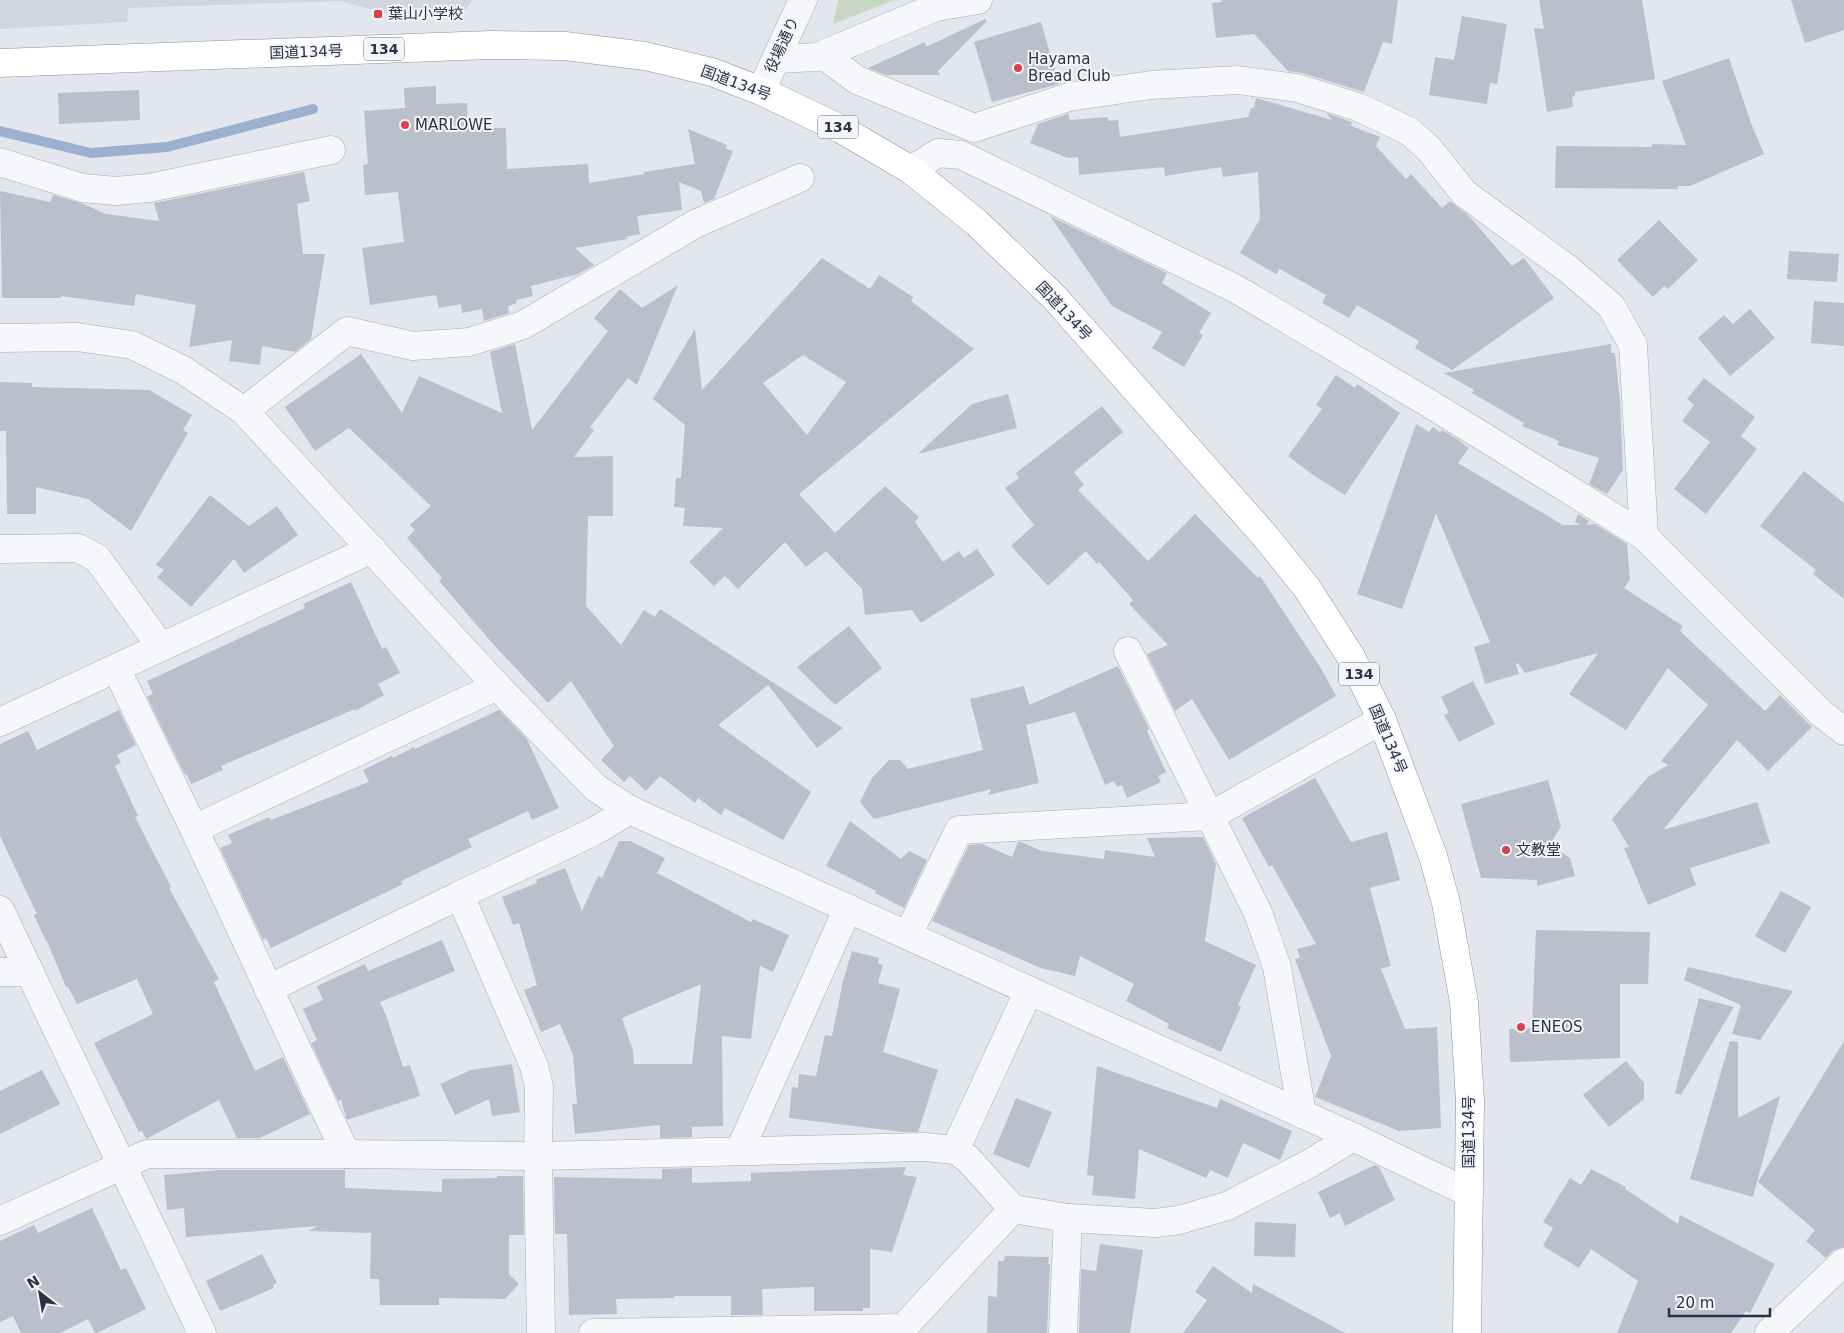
<svg xmlns="http://www.w3.org/2000/svg" width="1844" height="1333" font-family="'DejaVu Sans','Noto Sans JP',sans-serif">
	<style>
		.built { fill: #d1d5df }
		.green { fill: #c7d7c3 }
		.lines { fill: none; stroke-linecap: round; stroke-linejoin: round }
		.stream { stroke: #9bb1cf; stroke-width: 10 }
		.building { fill: #babfcb; fill-rule: evenodd }
		.minor-casing { stroke: #a7acb7; stroke-width: 29 }
		.tertiary-casing { stroke: #a7acb7; stroke-width: 29 }
		.trunk-casing { stroke: #8992a5; stroke-width: 29 }
		.minor { stroke: #f6f7fa; stroke-width: 28 }
		.tertiary { stroke: #f6f7fa; stroke-width: 28 }
		.trunk { stroke: #fff; stroke-width: 28 }
		.poi-dot { fill: #db3e4c; stroke: #f3f5f9; stroke-width: 2 }
		.labels { text-anchor: middle; dominant-baseline: central; stroke-width: 4; stroke-linejoin: round; paint-order: stroke }
		.shield { fill: #f3f5f9; stroke: #666c7c; stroke-width: 1 }
		.shield-label { font-size: 14px; font-weight: bold; fill: #293247 }
		.poi-label { font-size: 15px; fill: #293247; stroke: #f3f5f9; text-anchor: start }
		.street-label { font-size: 15px; fill: #293247; stroke: #f3f5f9 }
	</style>
	<rect width="100%" height="100%" fill="#e3e6ec"/>
	<!-- built -->
	<polygon class="built" points="0,0 472,0 466,10 393,15 340,1 128,8 127,22 0,29"/>
	<!-- green -->
	<polygon class="green" points="838,0 894,0 833,24"/>
	<g class="lines">
		<!-- stream -->
		<polyline class="stream" points="0,131 91,153 167,147 313,109"/>
	</g>
	<!-- building -->
	<g class="building">
		<polygon points="1221,0 1398,0 1392,44 1383,42 1364,92 1302,73 1288,71 1254,34 1216,38 1212,3 1222,2"/>
		<polygon points="1539,0 1642,0 1655,79 1575,92 1575,96 1572,97 1573,107 1547,112 1534,28 1544,29"/>
		<polygon points="1791,0 1844,0 1844,30 1805,43"/>
		<polygon points="1462,16 1507,24 1497,84 1490,83 1487,104 1429,95 1435,57 1454,60"/>
		<polygon points="985,19 987,21 938,71 940,75 886,75 868,68 925,42 926,47"/>
		<polygon points="1041,22 1059,84 992,102 974,42"/>
		<polygon points="1729,58 1751,123 1764,154 1690,186 1678,186 1678,189 1555,188 1556,146 1652,147 1652,144 1686,145 1662,81"/>
		<polygon points="436,86 436,104 467,103 468,128 506,128 507,169 588,164 589,183 644,174 644,172 695,164 688,129 727,145 726,149 733,151 714,199 704,203 701,191 679,182 682,210 637,216 640,234 626,237 627,239 575,248 594,265 578,274 531,286 533,296 516,300 517,303 508,306 509,313 484,321 482,309 462,313 461,304 439,308 436,295 370,305 362,248 404,242 398,192 365,195 363,165 368,164 364,111 405,108 404,88"/>
		<polygon points="139,90 140,120 59,124 58,93"/>
		<polygon points="1256,98 1332,120 1326,113 1352,122 1351,126 1380,137 1376,146 1406,179 1411,174 1442,208 1450,201 1470,217 1512,266 1524,258 1554,298 1452,370 1415,348 1419,341 1357,305 1349,318 1322,303 1326,295 1280,269 1276,274 1240,253 1260,219 1258,172 1223,177 1221,167 1165,176 1164,167 1079,175 1078,157 1068,158 1030,143 1038,124 1068,114 1070,120 1108,117 1108,121 1118,120 1120,137 1248,117 1251,108 1254,108"/>
		<polygon points="304,172 310,201 297,204 303,254 325,254 311,339 295,352 262,346 260,365 229,361 232,340 189,347 196,305 136,294 134,306 61,296 61,298 2,298 0,191 50,202 53,195 81,203 106,214 159,221 154,203"/>
		<polygon points="1050,216 1167,273 1162,283 1211,313 1199,333 1203,335 1184,367 1152,348 1162,332 1112,306"/>
		<polygon points="1659,220 1698,260 1668,289 1664,286 1653,297 1617,260"/>
		<polygon points="1789,251 1839,254 1837,282 1787,279"/>
		<path d="M822 258 870 289 879 275 913 297 911 301 974 349 799 494 835 533 885 486 919 517 915 522 943 562 959 551 964 558 977 549 995 575 921 623 912 610 865 615 862 589 826 551 806 567 785 542 738 589 725 576 714 586 689 562 723 528 683 526 685 508 674 507 676 478H681L685 425 653 399 695 329 702 390ZM803 355 846 382 807 435 763 383Z"/>
		<polygon points="678,285 637,385 628,378 590,427 594,430 574,457 613,456 613,516 588,516 586,606 621,645 644,610 655,617 660,609 843,728 817,748 768,685 718,725 811,792 783,840 725,808 721,815 698,798 695,803 660,776 646,791 630,776 624,782 601,760 614,746 571,681 548,703 493,644 439,581 442,578 407,538 415,530 410,525 431,506 349,428 315,451 285,407 361,354 402,413 419,376 502,413 490,352 515,344 532,430 608,331 594,318 620,289 642,308"/>
		<polygon points="1814,301 1844,303 1844,346 1811,343"/>
		<polygon points="1750,309 1775,338 1730,376 1698,338 1724,315 1733,324"/>
		<polygon points="1611,344 1611,353 1615,353 1620,401 1623,470 1607,494 1589,484 1599,458 1557,445 1559,441 1522,426 1524,423 1472,393 1474,390 1444,373"/>
		<polygon points="1336,375 1355,388 1357,384 1400,413 1345,495 1313,475 1288,456 1322,409 1316,405"/>
		<polygon points="1704,378 1755,417 1741,436 1757,449 1706,514 1674,489 1710,442 1682,421 1694,405 1687,399"/>
		<polygon points="0,382 32,383 32,387 149,390 192,415 183,430 188,433 131,531 88,499 36,487 36,514 7,514 6,431 0,431"/>
		<polygon points="1008,394 1017,428 918,454 972,404"/>
		<polygon points="1102,406 1123,432 1074,472 1084,485 1078,490 1148,561 1195,514 1258,578 1260,576 1322,670 1336,696 1229,760 1192,699 1175,711 1147,654 1168,645 1129,604 1133,600 1099,562 1097,564 1086,551 1048,586 1011,546 1034,525 1005,488 1019,478 1016,473"/>
		<polygon points="1416,424 1429,432 1433,427 1440,432 1442,430 1457,439 1469,448 1458,463 1563,525 1580,525 1575,522 1578,514 1589,521 1586,525 1595,524 1627,544 1630,580 1624,588 1683,626 1680,631 1765,711 1780,695 1812,727 1768,771 1737,740 1663,830 1757,802 1770,843 1690,868 1696,885 1648,905 1624,848 1629,847 1612,819 1648,777 1668,765 1661,761 1708,705 1668,668 1626,730 1569,694 1598,653 1525,673 1518,663 1516,664 1519,674 1485,684 1474,647 1490,642 1436,513 1402,609 1357,594"/>
		<polygon points="1804,471 1844,503 1844,599 1813,574 1816,570 1760,526"/>
		<polygon points="210,495 249,526 277,506 298,535 244,573 234,559 191,607 157,577 164,570 156,565"/>
		<polygon points="351,582 382,649 386,647 400,673 378,684 384,695 355,711 355,709 221,766 223,770 191,784 187,775 185,775 147,697 153,694 147,681 305,608 303,604"/>
		<polygon points="849,626 882,668 835,705 797,667"/>
		<polygon points="1118,666 1149,729 1147,731 1166,772 1158,776 1161,782 1127,798 1122,785 1117,787 1114,781 1105,785 1075,712 1026,725 1039,783 988,795 991,789 874,819 860,802 872,778 889,760 900,760 908,769 983,750 970,699 1024,686 1029,705"/>
		<polygon points="1473,681 1495,724 1459,742 1444,715 1449,713 1441,697"/>
		<polygon points="119,710 136,745 117,755 121,763 115,766 138,816 135,817 171,887 169,888 219,979 214,982 255,1071 283,1057 310,1114 260,1138 237,1138 219,1100 146,1139 142,1131 139,1132 94,1043 153,1014 137,979 77,1004 68,987 66,987 47,941 46,941 34,915 37,914 0,836 0,744 28,731 37,750"/>
		<polygon points="499,710 527,739 559,808 532,820 528,811 468,839 472,847 401,881 403,884 271,948 266,938 263,940 220,848 232,843 228,835 269,817 271,820 369,782 363,770 392,756 393,758 414,747 415,749"/>
		<polygon points="1315,778 1351,842 1387,832 1400,880 1370,888 1391,966 1381,969 1405,1029 1437,1027 1441,1128 1399,1131 1315,1097 1331,1056 1295,959 1300,958 1297,949 1316,944 1272,865 1269,867 1242,818"/>
		<polygon points="1548,780 1561,827 1550,844 1570,858 1575,876 1537,886 1537,880 1481,878 1461,804"/>
		<polygon points="850,821 901,859 909,851 927,860 904,908 875,893 876,891 826,866"/>
		<polygon points="1203,837 1216,864 1205,941 1256,965 1238,1005 1241,1007 1221,1052 1167,1028 1169,1024 1126,1001 1134,984 1080,956 1075,976 1041,968 932,921 969,845 982,844 1012,857 1018,842 1021,842 1042,851 1104,859 1105,850 1155,857 1147,838"/>
		<path d="M619 841H630L665 858 657 873 751 922 753 919 789 935 773 972 760 966 751 1039 722 1036 723 1126 692 1127V1137L660 1138V1125L575 1134 572 1104H577L573 1055 560 1024 541 1032 524 990 537 985 519 923 513 925 502 897 537 883 536 880 565 868 582 911 598 876 602 878ZM701 984 692 1064H634L633 1051 622 1018Z"/>
		<polygon points="1781,891 1811,907 1785,953 1755,936"/>
		<polygon points="1536,930 1650,932 1648,984 1620,984 1620,1058 1510,1062 1509,1029 1532,1028"/>
		<polygon points="442,940 455,971 380,1002 387,1018 403,1067 410,1065 420,1096 347,1120 341,1100 338,1101 311,1043 317,1040 303,1009 323,1000 317,986 365,964 368,971"/>
		<polygon points="852,951 879,958 878,964 883,965 878,983 900,989 883,1052 938,1070 918,1132 903,1132 789,1118 792,1087 798,1088 799,1074 816,1076 825,1035 832,1036 843,981"/>
		<polygon points="1688,967 1793,991 1760,1040 1732,1034 1741,1005 1684,980"/>
		<polygon points="1699,998 1734,1007 1681,1095 1675,1093"/>
		<polygon points="1730,1041 1738,1042 1738,1118 1780,1096 1753,1197 1690,1179"/>
		<polygon points="1844,1041 1844,1247 1834,1250 1826,1258 1806,1241 1815,1230 1758,1182"/>
		<polygon points="1626,1061 1644,1083 1644,1099 1609,1127 1583,1095"/>
		<polygon points="512,1064 520,1112 492,1116 489,1099 455,1115 440,1084 471,1070"/>
		<polygon points="1097,1066 1217,1108 1220,1099 1292,1131 1280,1160 1243,1143 1228,1178 1210,1170 1206,1178 1139,1149 1135,1199 1092,1195 1094,1176 1087,1175"/>
		<polygon points="42,1070 60,1104 0,1134 0,1091"/>
		<polygon points="1016,1098 1052,1112 1029,1168 993,1154"/>
		<polygon points="1375,1165 1379,1167 1395,1200 1345,1226 1340,1213 1330,1218 1318,1192"/>
		<polygon points="906,1167 903,1175 917,1177 892,1252 870,1249 870,1308 863,1308 863,1311 814,1311 814,1287 762,1289 763,1315 731,1315 731,1296 674,1296 674,1298 616,1299 617,1314 569,1315 567,1234 555,1234 554,1177 662,1179 662,1169 692,1168 692,1183 751,1181 751,1173"/>
		<polygon points="1591,1169 1626,1187 1625,1189 1678,1224 1680,1215 1775,1264 1750,1313 1746,1311 1731,1333 1617,1333 1638,1281 1591,1249 1579,1268 1543,1246 1553,1228 1543,1222 1570,1178 1581,1185"/>
		<polygon points="219,1170 345,1170 345,1188 442,1192 442,1179 497,1178 497,1176 523,1176 524,1235 509,1235 509,1274 519,1284 505,1299 439,1298 439,1305 380,1305 379,1279 370,1279 371,1233 308,1231 318,1226 186,1237 184,1208 167,1210 164,1175"/>
		<polygon points="92,1208 121,1270 126,1268 146,1309 97,1333 95,1333 88,1319 60,1333 21,1333 13,1316 0,1322 0,1241 34,1225 38,1233"/>
		<polygon points="1255,1222 1296,1224 1295,1257 1254,1256"/>
		<polygon points="1100,1244 1143,1250 1130,1333 1079,1333 1081,1269 1096,1271"/>
		<polygon points="262,1254 277,1283 273,1285 274,1288 220,1311 206,1281"/>
		<polygon points="1005,1256 1049,1257 1048,1264 1050,1264 1047,1333 987,1333 988,1296 997,1297 998,1261 1004,1261"/>
		<polygon points="1213,1266 1252,1293 1253,1284 1345,1333 1183,1333 1207,1300 1195,1292"/>
	</g>
	<g class="lines">
		<defs>
			<g id="minor">
				<polyline points="823,55 857,80 974,128 1069,97 1151,85 1238,80 1297,88 1358,107 1409,131 1429,149 1464,193 1568,269 1611,306 1633,345 1644,536"/>
				<polyline points="776,59 817,57 936,7 978,0"/>
				<polyline points="0,162 83,188 116,191 149,188 331,150"/>
				<polyline points="911,170 938,153 961,155 1236,289 1432,405 1644,536 1821,713 1844,731"/>
				<polyline points="244,411 347,331 413,346 469,342 523,325 695,224 800,178"/>
				<polyline points="0,549 78,548 97,558 161,647"/>
				<polyline points="1128,651 1258,913 1277,967 1302,1114"/>
				<polyline points="116,668 194,829 346,1154"/>
				<polyline points="0,722 372,549"/>
				<polyline points="194,829 497,686"/>
				<polyline points="0,910 202,1333"/>
				<polyline points="908,935 959,830 1210,816 1382,720"/>
				<polyline points="0,972 30,972"/>
				<polyline points="268,989 460,895"/>
				<polyline points="740,1150 848,908"/>
				<polyline points="955,1150 1029,990"/>
				<polyline points="0,1221 147,1154 346,1154 538,1156 925,1147 955,1150 968,1159 1013,1209"/>
				<polyline points="541,1333 538,1156 539,1086 534,1066 460,895 593,832 630,810"/>
				<polyline points="593,1333 903,1328"/>
				<polyline points="900,1333 903,1328 1013,1209 1068,1218 1155,1223 1179,1220 1227,1206 1307,1165 1353,1137"/>
				<polyline points="1063,1333 1068,1218"/>
				<polyline points="1769,1333 1844,1262"/>
			</g>
			<g id="tertiary">
				<polyline points="761,91 803,0"/>
				<polyline points="0,338 77,337 132,345 183,370 244,411 497,686 596,788 630,810 1353,1137 1469,1193"/>
			</g>
			<polyline id="trunk" points="0,63 490,45 565,46 645,56 712,72 761,91 841,129 911,170 977,223 1055,298 1265,536 1307,588 1351,657 1382,720 1433,856 1446,903 1464,1002 1470,1101 1467,1333"/>
		</defs>
		<!-- minor casing -->
		<use href="#minor" class="minor-casing"/>
		<!-- tertiary casing -->
		<use href="#tertiary" class="tertiary-casing"/>
		<!-- trunk casing -->
		<use href="#trunk" class="trunk-casing"/>
		<!-- minor -->
		<use href="#minor" class="minor"/>
		<!-- tertiary -->
		<use href="#tertiary" class="tertiary"/>
		<!-- trunk -->
		<use href="#trunk" class="trunk"/>
	</g>
	<!-- markers -->
	<g class="poi-dot">
		<rect x="373" y="9" width="10" height="10" rx="2.5"/>
		<circle cx="1018" cy="68" r="5"/>
		<circle cx="405" cy="125" r="5"/>
		<circle cx="1506" cy="850" r="5"/>
		<circle cx="1521" cy="1027" r="5"/>
	</g>
	<g class="labels">
		<!-- shield labels -->
		<g class="shield">
			<rect x="364" y="37.5" width="40" height="23" rx="4"/>
			<rect x="818" y="115.5" width="40" height="23" rx="4"/>
			<rect x="1339" y="662.5" width="40" height="23" rx="4"/>
		</g>
		<g class="shield-label">
			<text x="384" y="49">134</text>
			<text x="838" y="127">134</text>
			<text x="1359" y="674">134</text>
		</g>
		<!-- poi labels -->
		<g class="poi-label">
			<text x="388" y="14">葉山小学校</text>
			<text x="1028" y="59">Hayama<tspan x="1028" dy="17">Bread Club</tspan></text>
			<text x="415" y="125">MARLOWE</text>
			<text x="1516" y="850">文教堂</text>
			<text x="1531" y="1027">ENEOS</text>
		</g>
		<!-- street labels -->
		<g class="street-label">
			<text transform="translate(782 45) rotate(-65)">役場通り</text>
			<text transform="translate(306 52) rotate(-2)">国道134号</text>
			<text transform="translate(736 83) rotate(20)">国道134号</text>
			<text transform="translate(1064 311) rotate(47)">国道134号</text>
			<text transform="translate(1388 739) rotate(67)">国道134号</text>
			<text transform="translate(1469 1132) rotate(-90)">国道134号</text>
		</g>
	</g>
	<!-- north arrow -->
	<g transform="translate(40 1293) rotate(329)" stroke="#f3f5f9" stroke-width="4" paint-order="stroke">
	<path d="M0-4L9 19L0 12L-9 19Z" fill="#293247"/>
	<text y="-8" font-size="14" font-weight="bold" text-anchor="middle" fill="#293247">N</text>
	</g>
	<!-- scale -->
	<path d="M1669 1308v8h101v-8" fill="none" stroke="#293247" stroke-width="2.5"/>
	<text x="1676" y="1308" font-size="15" fill="#293247" stroke="#f3f5f9" stroke-width="4" paint-order="stroke">20 m</text>
</svg>
